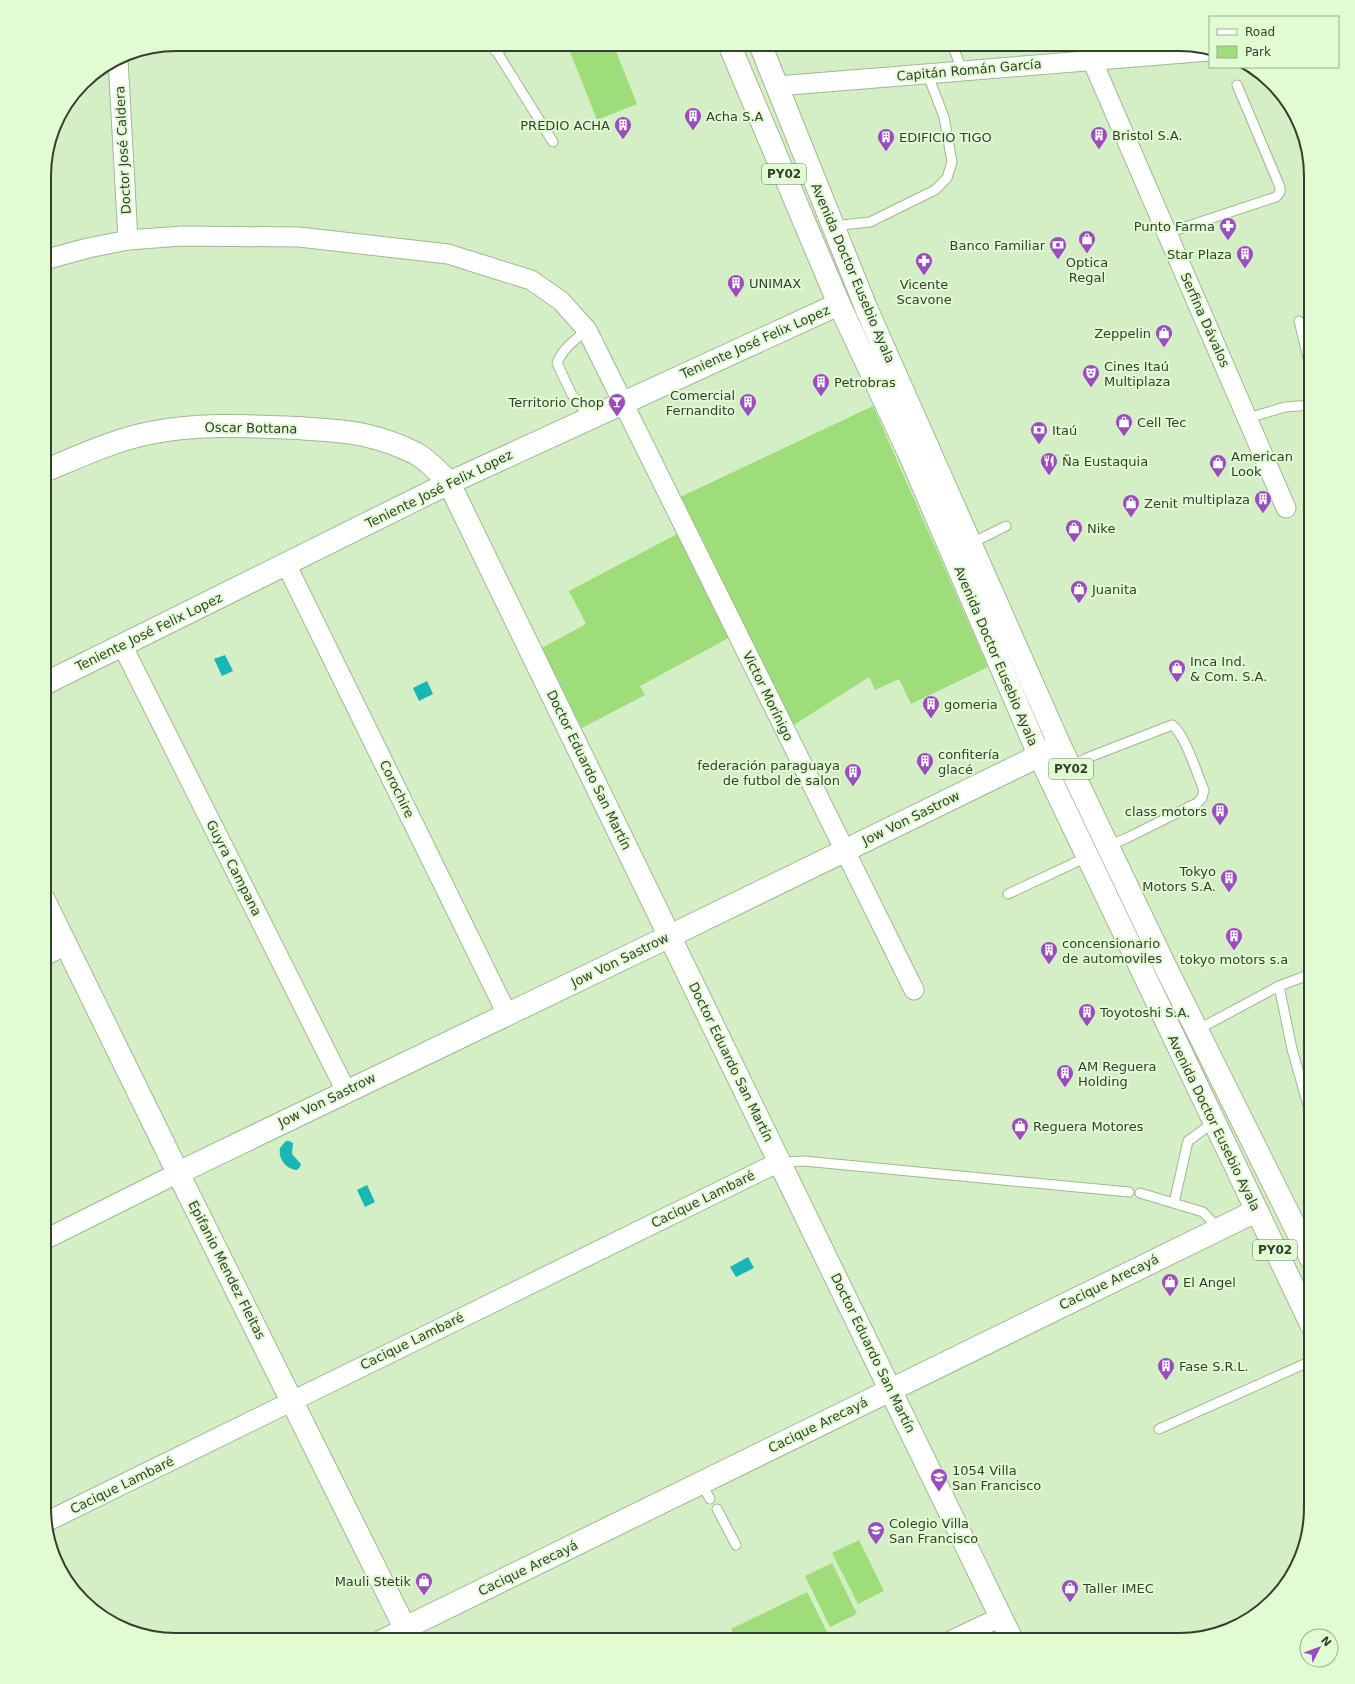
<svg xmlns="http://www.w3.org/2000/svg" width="1355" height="1684" font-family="'DejaVu Sans',sans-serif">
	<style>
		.green { fill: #9fdd7b }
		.water { fill: #18b6b5 }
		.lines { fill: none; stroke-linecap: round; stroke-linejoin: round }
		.service-casing { stroke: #a0b893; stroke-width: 11 }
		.minor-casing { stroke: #a0b893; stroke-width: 21 }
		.tertiary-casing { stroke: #a0b893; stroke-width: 24 }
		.secondary-casing { stroke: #a0b893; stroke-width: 24 }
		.trunk-casing { stroke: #a0b893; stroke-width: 24 }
		.service { stroke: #fff; stroke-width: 9 }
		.minor { stroke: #fff; stroke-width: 19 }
		.tertiary { stroke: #fff; stroke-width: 22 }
		.secondary { stroke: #fff; stroke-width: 22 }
		.trunk { stroke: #fff; stroke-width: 22 }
		.labels { text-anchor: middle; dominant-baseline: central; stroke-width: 4; stroke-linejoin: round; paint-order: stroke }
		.shield { fill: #e1fbd3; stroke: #687760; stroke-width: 1 }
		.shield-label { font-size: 12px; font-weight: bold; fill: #343f2f }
		.street-label { font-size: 13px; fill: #343f2f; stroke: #e1fbd3 }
		.poi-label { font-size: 13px; fill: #343f2f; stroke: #e1fbd3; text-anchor: start }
		.rim { fill: none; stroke: #343f2f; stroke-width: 2 }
	</style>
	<rect width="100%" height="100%" fill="#d4eec6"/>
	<!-- green -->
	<g class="green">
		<polygon points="567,44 613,44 637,104 597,120"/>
		<polygon points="873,406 988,667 911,704 899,679 875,690 869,677 789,728 676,499"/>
		<polygon points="679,533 734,635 640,686 645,695 582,728 540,649 586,624 569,591"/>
		<polygon points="859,1540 884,1591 858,1604 832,1553"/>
		<polygon points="832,1563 857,1614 830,1627 805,1576"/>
		<polygon points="807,1592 831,1640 736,1640 731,1629"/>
	</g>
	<!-- water -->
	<g class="water">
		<polygon points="225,655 233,671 222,676 214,659"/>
		<polygon points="427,681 433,694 419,701 413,688"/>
		<path d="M286 1141H289L293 1143 292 1154 301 1164 300 1167 297 1170C286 1169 278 1159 280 1148Z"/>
		<polygon points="367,1185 375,1202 365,1207 357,1190"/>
		<polygon points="748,1257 754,1268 736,1277 730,1267"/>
	</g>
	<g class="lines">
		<defs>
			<g id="service">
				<polyline points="492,44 553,142"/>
				<polyline points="952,44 962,70"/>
				<polyline points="495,51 513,44"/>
				<polyline points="833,226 870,222 935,190 947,178 952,162 944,117 927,73"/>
				<polyline points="1167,233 1276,197 1280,192 1280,187 1237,85"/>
				<polyline points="1299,321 1309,362"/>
				<path d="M587 330C575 340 563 348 557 363L571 393 590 418"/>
				<polyline points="1248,418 1285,407 1311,405"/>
				<polyline points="970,544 1006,526"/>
				<path d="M1070 767 1087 758 1172 725C1185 734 1197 774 1204 790L1202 798 1197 803 1129 837 1108 846"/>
				<polyline points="1008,894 1087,857"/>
				<polyline points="1279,986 1311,974"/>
				<polyline points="1197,1030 1279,986 1292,1049 1311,1116"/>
				<polyline points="780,1162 804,1161 1129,1192"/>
				<polyline points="1140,1193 1203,1212 1219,1229"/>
				<polyline points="1174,1203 1188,1141 1214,1122"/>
				<polyline points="1159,1429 1311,1361"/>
				<polyline points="701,1483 710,1499"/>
				<polyline points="717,1509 736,1545"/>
			</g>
			<g id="minor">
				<polyline points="1085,44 1286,508"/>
				<polyline points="118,59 128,240"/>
				<polyline points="777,86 1209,51"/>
				<polyline points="44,260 88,248 128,240 182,236 299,237 448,254 531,280 561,301 587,330 914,990"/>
				<polyline points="286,564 507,1014"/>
				<polyline points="122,645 346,1091"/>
				<polyline points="44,956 66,945"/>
				<polyline points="44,1240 178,1173"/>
				<polyline points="46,1522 779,1162"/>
				<polyline points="381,1640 405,1628"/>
				<polyline points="952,1640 1001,1617"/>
			</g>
			<g id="tertiary">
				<path d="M44 471C78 457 114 440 150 433 199 423 248 426 298 428 319 430 343 430 364 435 382 439 399 445 415 453 428 460 440 473 449 483L1012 1640"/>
				<polyline points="44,900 178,1173 411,1640"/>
				<polyline points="178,1173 670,936 1057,747"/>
				<polyline points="405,1628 1256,1211"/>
			</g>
			<polyline id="secondary" points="44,684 449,483 839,304"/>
			<g id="trunk">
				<polyline points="729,44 839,304 908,451 1039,755 1311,1324"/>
				<polyline points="760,44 867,310 1060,746 1166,968 1311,1259"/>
			</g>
		</defs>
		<!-- service casing -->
		<use href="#service" class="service-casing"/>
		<!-- minor casing -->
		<use href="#minor" class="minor-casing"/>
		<!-- tertiary casing -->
		<use href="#tertiary" class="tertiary-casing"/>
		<!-- secondary casing -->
		<use href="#secondary" class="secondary-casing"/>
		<!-- trunk casing -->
		<use href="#trunk" class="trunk-casing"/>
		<!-- service -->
		<use href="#service" class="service"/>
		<!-- minor -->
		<use href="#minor" class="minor"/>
		<!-- tertiary -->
		<use href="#tertiary" class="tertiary"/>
		<!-- secondary -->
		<use href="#secondary" class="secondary"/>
		<!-- trunk -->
		<use href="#trunk" class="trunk"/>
	</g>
	<!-- icons -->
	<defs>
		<symbol id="building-pin" viewBox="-11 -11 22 30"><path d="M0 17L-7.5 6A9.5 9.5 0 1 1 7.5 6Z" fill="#9c4dbd" stroke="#e1fbd3"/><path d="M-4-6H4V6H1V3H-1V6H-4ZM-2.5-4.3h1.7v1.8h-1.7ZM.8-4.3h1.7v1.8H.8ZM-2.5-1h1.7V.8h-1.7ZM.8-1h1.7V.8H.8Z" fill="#fff"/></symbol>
		<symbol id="pharmacy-pin" viewBox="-11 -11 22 30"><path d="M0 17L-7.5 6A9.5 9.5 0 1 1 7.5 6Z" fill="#9c4dbd" stroke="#e1fbd3"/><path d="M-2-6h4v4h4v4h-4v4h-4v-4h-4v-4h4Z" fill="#fff"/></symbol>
		<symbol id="shop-pin" viewBox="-11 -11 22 30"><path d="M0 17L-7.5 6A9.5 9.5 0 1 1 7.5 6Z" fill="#9c4dbd" stroke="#e1fbd3"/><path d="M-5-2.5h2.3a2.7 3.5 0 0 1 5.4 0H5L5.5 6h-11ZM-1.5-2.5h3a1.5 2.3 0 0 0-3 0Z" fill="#fff"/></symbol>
		<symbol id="bank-pin" viewBox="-11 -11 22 30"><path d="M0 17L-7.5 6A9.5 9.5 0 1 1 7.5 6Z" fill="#9c4dbd" stroke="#e1fbd3"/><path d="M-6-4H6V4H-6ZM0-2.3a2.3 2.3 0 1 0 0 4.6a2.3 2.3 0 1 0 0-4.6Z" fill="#fff"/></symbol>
		<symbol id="theatre-pin" viewBox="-11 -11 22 30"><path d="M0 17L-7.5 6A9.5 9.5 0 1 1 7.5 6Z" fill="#9c4dbd" stroke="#e1fbd3"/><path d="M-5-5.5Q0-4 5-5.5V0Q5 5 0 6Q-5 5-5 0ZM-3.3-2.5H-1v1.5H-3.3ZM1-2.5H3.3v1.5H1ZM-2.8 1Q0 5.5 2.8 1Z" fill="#fff"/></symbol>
		<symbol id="bar-pin" viewBox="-11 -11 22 30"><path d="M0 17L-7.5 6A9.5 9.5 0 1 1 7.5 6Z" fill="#9c4dbd" stroke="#e1fbd3"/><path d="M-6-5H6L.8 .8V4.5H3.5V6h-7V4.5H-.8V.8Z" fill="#fff"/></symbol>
		<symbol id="restaurant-pin" viewBox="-11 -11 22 30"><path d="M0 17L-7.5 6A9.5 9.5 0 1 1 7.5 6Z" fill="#9c4dbd" stroke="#e1fbd3"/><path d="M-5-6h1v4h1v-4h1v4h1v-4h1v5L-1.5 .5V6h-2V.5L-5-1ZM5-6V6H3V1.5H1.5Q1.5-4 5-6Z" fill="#fff"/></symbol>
		<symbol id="school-pin" viewBox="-11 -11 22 30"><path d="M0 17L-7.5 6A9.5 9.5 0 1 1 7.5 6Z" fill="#9c4dbd" stroke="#e1fbd3"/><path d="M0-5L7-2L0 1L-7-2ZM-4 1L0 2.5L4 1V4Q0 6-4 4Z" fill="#fff"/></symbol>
	</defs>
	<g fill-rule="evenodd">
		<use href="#building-pin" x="683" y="106" width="20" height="27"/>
		<use href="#building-pin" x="613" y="115" width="20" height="27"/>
		<use href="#building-pin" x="1089" y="125" width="20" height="27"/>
		<use href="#building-pin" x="876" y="127" width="20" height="27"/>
		<use href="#pharmacy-pin" x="1218" y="216" width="20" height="27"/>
		<use href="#shop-pin" x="1077" y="229" width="20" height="27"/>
		<use href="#bank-pin" x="1048" y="235" width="20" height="27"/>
		<use href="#building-pin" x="1235" y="244" width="20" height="27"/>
		<use href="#pharmacy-pin" x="914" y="251" width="20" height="27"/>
		<use href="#building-pin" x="726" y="273" width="20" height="27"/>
		<use href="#shop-pin" x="1154" y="323" width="20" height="27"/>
		<use href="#theatre-pin" x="1081" y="363" width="20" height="27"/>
		<use href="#building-pin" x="811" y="372" width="20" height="27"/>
		<use href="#bar-pin" x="607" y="392" width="20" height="27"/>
		<use href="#building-pin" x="738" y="392" width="20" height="27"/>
		<use href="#shop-pin" x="1114" y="412" width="20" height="27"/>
		<use href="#bank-pin" x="1029" y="420" width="20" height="27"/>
		<use href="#restaurant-pin" x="1039" y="451" width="20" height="27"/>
		<use href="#shop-pin" x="1208" y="453" width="20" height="27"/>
		<use href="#building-pin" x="1253" y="489" width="20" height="27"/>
		<use href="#shop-pin" x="1121" y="493" width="20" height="27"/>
		<use href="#shop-pin" x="1064" y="518" width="20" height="27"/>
		<use href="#shop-pin" x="1069" y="579" width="20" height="27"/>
		<use href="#shop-pin" x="1167" y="658" width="20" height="27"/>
		<use href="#building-pin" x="921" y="694" width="20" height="27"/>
		<use href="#building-pin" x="915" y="751" width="20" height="27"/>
		<use href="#building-pin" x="843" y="762" width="20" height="27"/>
		<use href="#building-pin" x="1210" y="801" width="20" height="27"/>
		<use href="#building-pin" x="1219" y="868" width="20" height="27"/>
		<use href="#building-pin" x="1224" y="926" width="20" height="27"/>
		<use href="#building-pin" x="1039" y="940" width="20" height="27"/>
		<use href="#building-pin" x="1077" y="1002" width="20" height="27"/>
		<use href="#building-pin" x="1055" y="1063" width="20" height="27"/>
		<use href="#shop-pin" x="1010" y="1116" width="20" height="27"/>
		<use href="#shop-pin" x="1160" y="1272" width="20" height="27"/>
		<use href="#building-pin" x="1156" y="1356" width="20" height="27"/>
		<use href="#school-pin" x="929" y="1467" width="20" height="27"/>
		<use href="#school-pin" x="866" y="1520" width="20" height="27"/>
		<use href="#shop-pin" x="414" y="1571" width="20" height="27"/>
		<use href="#shop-pin" x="1060" y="1578" width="20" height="27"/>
	</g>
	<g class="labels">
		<!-- shield labels -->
		<g class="shield">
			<rect x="762" y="164" width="44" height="20" rx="3"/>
			<rect x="1049" y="759" width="44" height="20" rx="3"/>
			<rect x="1253" y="1240" width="44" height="20" rx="3"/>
		</g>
		<g class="shield-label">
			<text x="784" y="174">PY02</text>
			<text x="1071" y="769">PY02</text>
			<text x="1275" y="1250">PY02</text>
		</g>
		<!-- street labels -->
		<g class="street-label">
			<text transform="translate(969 70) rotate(-5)">Capitán Román García</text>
			<text transform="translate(123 150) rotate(-93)">Doctor José Caldera</text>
			<text transform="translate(853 273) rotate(67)">Avenida Doctor Eusebio Ayala</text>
			<text transform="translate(1205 320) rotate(66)">Serfina Dávalos</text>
			<text transform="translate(755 342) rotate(-24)">Teniente José Felix Lopez</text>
			<text transform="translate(251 428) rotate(1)">Oscar Bottana</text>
			<text transform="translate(439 489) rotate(-26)">Teniente José Felix Lopez</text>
			<text transform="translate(149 632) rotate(-26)">Teniente José Felix Lopez</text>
			<text transform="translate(996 656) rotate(67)">Avenida Doctor Eusebio Ayala</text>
			<text transform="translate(768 696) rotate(64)">Victor Morínigo</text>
			<text transform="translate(589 770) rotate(64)">Doctor Eduardo San Martín</text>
			<text transform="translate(397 789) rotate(64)">Corochire</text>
			<text transform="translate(911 818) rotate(-26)">Jow Von Sastrow</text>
			<text transform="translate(234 868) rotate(63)">Guyra Campana</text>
			<text transform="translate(620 960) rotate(-26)">Jow Von Sastrow</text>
			<text transform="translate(731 1062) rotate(64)">Doctor Eduardo San Martín</text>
			<text transform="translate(327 1100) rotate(-26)">Jow Von Sastrow</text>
			<text transform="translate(1214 1123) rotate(64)">Avenida Doctor Eusebio Ayala</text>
			<text transform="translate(703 1199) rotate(-26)">Cacique Lambaré</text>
			<text transform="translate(227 1270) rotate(63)">Epifanio Mendez Fleitas</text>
			<text transform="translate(1109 1282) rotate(-26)">Cacique Arecayá</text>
			<text transform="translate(412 1341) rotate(-26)">Cacique Lambaré</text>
			<text transform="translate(873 1353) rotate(64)">Doctor Eduardo San Martín</text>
			<text transform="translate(818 1425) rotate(-26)">Cacique Arecayá</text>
			<text transform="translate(122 1485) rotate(-26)">Cacique Lambaré</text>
			<text transform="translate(528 1568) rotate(-26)">Cacique Arecayá</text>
		</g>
		<!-- poi labels -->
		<g class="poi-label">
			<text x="706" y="116">Acha S.A</text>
			<text x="610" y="125" text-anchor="end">PREDIO ACHA</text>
			<text x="1112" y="135">Bristol S.A.</text>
			<text x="899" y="137">EDIFICIO TIGO</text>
			<text x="1215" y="226" text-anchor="end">Punto Farma</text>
			<text x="1045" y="245" text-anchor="end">Banco Familiar</text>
			<text x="1232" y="254" text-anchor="end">Star Plaza</text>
			<text x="1087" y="262" text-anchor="middle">Optica<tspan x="1087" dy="15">Regal</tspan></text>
			<text x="749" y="283">UNIMAX</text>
			<text x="924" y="284" text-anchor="middle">Vicente<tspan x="924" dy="15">Scavone</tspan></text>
			<text x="1151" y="333" text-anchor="end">Zeppelin</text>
			<text x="1104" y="366">Cines Itaú<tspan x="1104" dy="15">Multiplaza</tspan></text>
			<text x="834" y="382">Petrobras</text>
			<text x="735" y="395" text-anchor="end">Comercial<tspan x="735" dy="15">Fernandito</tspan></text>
			<text x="604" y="402" text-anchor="end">Territorio Chop</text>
			<text x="1137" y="422">Cell Tec</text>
			<text x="1052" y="430">Itaú</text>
			<text x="1231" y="456">American<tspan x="1231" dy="15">Look</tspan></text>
			<text x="1062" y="461">Ña Eustaquia</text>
			<text x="1250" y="499" text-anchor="end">multiplaza</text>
			<text x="1144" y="503">Zenit</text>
			<text x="1087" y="528">Nike</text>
			<text x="1092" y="589">Juanita</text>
			<text x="1190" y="661">Inca Ind.<tspan x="1190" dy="15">&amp; Com. S.A.</tspan></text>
			<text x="944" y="704">gomeria</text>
			<text x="938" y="754">confitería<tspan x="938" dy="15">glacé</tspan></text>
			<text x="840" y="765" text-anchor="end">federación paraguaya<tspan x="840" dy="15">de futbol de salon</tspan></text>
			<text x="1207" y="811" text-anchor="end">class motors</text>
			<text x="1216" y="871" text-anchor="end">Tokyo<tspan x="1216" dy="15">Motors S.A.</tspan></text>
			<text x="1062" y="943">concensionario<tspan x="1062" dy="15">de automoviles</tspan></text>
			<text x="1234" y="959" text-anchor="middle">tokyo motors s.a</text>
			<text x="1100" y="1012">Toyotoshi S.A.</text>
			<text x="1078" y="1066">AM Reguera<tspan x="1078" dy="15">Holding</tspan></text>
			<text x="1033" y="1126">Reguera Motores</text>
			<text x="1183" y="1282">El Angel</text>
			<text x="1179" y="1366">Fase S.R.L.</text>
			<text x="952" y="1470">1054 Villa<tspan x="952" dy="15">San Francisco</tspan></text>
			<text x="889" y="1523">Colegio Villa<tspan x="889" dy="15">San Francisco</tspan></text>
			<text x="411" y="1581" text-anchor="end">Mauli Stetik</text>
			<text x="1083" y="1588">Taller IMEC</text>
		</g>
	</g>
	<!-- crop -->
	<path d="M0 0H1355V1684H0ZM176 51H1179A125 125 0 0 1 1304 176V1508A125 125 0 0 1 1179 1633H176A125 125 0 0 1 51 1508V176A125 125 0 0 1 176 51Z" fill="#e1fbd3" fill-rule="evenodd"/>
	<path class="rim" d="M176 51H1179A125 125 0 0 1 1304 176V1508A125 125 0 0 1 1179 1633H176A125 125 0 0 1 51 1508V176A125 125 0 0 1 176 51Z"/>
	<!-- legend -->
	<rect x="1209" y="16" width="130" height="52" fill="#e1fbd3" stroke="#9cb091"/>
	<rect x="1217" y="29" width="20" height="6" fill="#ffffff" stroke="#9cb091"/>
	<text x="1245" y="36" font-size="12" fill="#343f2f">Road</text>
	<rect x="1217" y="46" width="20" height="12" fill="#9fdd7b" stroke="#9cb091"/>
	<text x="1245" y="56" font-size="12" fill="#343f2f">Park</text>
	<!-- north arrow -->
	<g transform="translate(1319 1648) rotate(48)"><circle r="19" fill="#e1fbd3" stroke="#9cb091"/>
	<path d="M0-3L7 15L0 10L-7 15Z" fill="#9c4dbd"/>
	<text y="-6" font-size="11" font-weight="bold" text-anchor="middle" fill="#343f2f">N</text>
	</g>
</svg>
